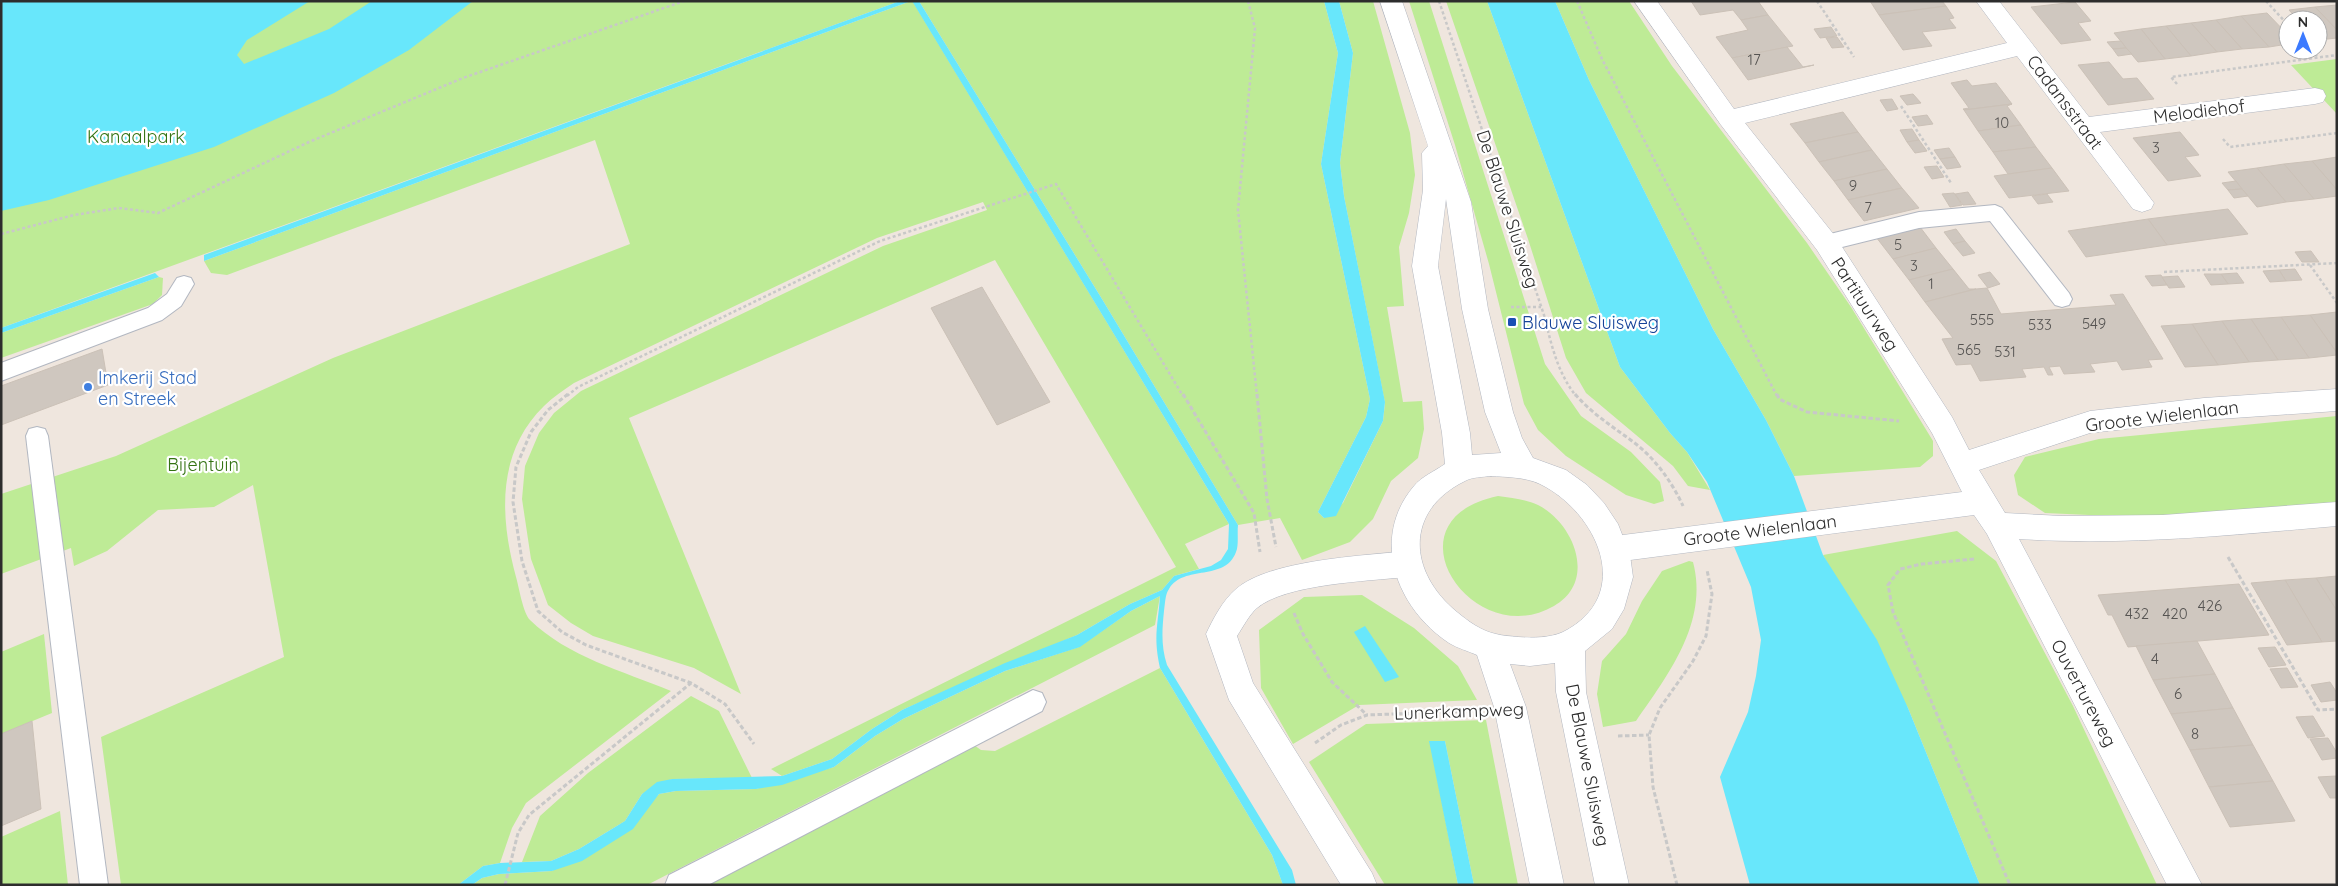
<svg xmlns="http://www.w3.org/2000/svg" width="2338" height="886" font-family="Quicksand,sans-serif">
	<style>
		.green { fill: #beeb96 }
		.water { fill: #68e7fb }
		.building { fill: #cfc7bf; stroke: #cbc1b7 }
		.lines { fill: none; stroke-linecap: round; stroke-linejoin: round }
		.service-casing { stroke: #b2b7c1; stroke-width: 2 }
		.minor-casing { stroke: #b2b7c1; stroke-width: 1 }
		.secondary-casing { stroke: #b2b7c1; stroke-width: 1 }
		.path-far1 { stroke: #c8c8c8; stroke-width: 2.5; stroke-dasharray: 3 2.5; stroke-linecap: butt }
		.path { stroke: #c8c8c8; stroke-width: 3; stroke-dasharray: 4.5 2.5; stroke-linecap: butt }
		.service { fill: #fff; fill-rule: evenodd }
		.minor { fill: #fff; fill-rule: evenodd }
		.secondary { fill: #fff; fill-rule: evenodd }
		.transit-dot { fill: #1a4fb4; stroke: #fff; stroke-width: 2 }
		.shop-dot { fill: #3f7fe0; stroke: #fff; stroke-width: 2 }
		.labels { text-anchor: middle; dominant-baseline: central; stroke-width: 4.5; stroke-linejoin: round; paint-order: stroke }
		.number-label { font-size: 15px; fill: #565452 }
		.street-label { font-size: 18px; fill: #2d2d2d; stroke: #fff }
		.park-label { font-size: 18px; fill: #347313; stroke: #fff }
		.transit-label { font-size: 18px; fill: #164399; stroke: #fff; text-anchor: start }
		.shop-label { font-size: 18px; fill: #366cbe; stroke: #fff; text-anchor: start }
	</style>
	<rect width="100%" height="100%" fill="#efe6de"/>
	<!-- green -->
	<g class="green">
		<polygon points="1,1 900,1 1,328"/>
		<path d="M911 1 913 2 1229 524 1185 544 1199 569 1174 576 1162 590 1130 604 1077 635 902 710 872 729 832 759 782 776 771 769 1176 567 995 260 629 418 741 694 694 668 593 636 571 623 548 605 531 559 522 499 525 466 539 433 554 413 581 391 883 246 987 210 983 202 877 238 574 383C564 390 553 397 544 406 496 453 500 518 516 577 519 587 523 613 530 620 568 657 623 671 671 691L526 803 512 828 500 863 483 866 458 885H121L101 737 284 657 253 485 214 507 158 510 107 551 74 566 71 548 1 574V494L116 456 333 358 630 244 595 140 227 275 211 273 204 261Z"/>
		<polygon points="919,1 1324,1 1338,53 1321,164 1370,399 1366,417 1318,512 1324,518 1343,503 1383,421 1385,403 1344,196 1340,163 1353,53 1339,1 1373,1 1410,133 1415,175 1409,213 1399,247 1404,306 1387,307 1403,402 1422,401 1424,429 1418,458 1391,481 1373,519 1350,542 1302,560 1280,518 1238,525 1102,299"/>
		<polygon points="1409,1 1429,1 1545,364 1581,416 1631,452 1660,482 1664,501 1654,504 1626,495 1566,456 1538,430 1524,404 1489,264 1455,145"/>
		<polygon points="1446,1 1487,1 1620,367 1670,433 1687,452 1710,490 1688,486 1673,466 1586,393 1566,358 1528,239"/>
		<polygon points="1555,1 1629,1 1672,66 1807,243 1851,307 1933,441 1933,456 1920,467 1794,476 1766,420 1713,329 1589,80"/>
		<polygon points="2337,59 2337,114 2291,65"/>
		<polygon points="159,277 163,278 162,295 153,304 1,358 1,333"/>
		<polygon points="2337,416 2337,502 2156,518 2045,513 2018,495 2014,475 2025,457 2099,439"/>
		<path d="M1498 496C1512 498 1525 499 1538 505 1575 524 1597 582 1554 606 1473 653 1382 520 1498 496Z"/>
		<polygon points="1957,531 1996,561 2073,706 2157,885 1980,885 1908,708 1823,555"/>
		<path d="M1689 561 1693 562C1709 622 1668 675 1636 721L1603 727 1597 694 1602 661 1626 634 1642 601 1662 571Z"/>
		<polygon points="1362,595 1414,628 1458,666 1477,700 1359,705 1293,744 1261,688 1259,630 1304,597"/>
		<polygon points="1160,596 1155,625 647,885 472,885 482,878 499,874 552,871 650,804 659,794 676,791 756,789 834,767 875,736 903,719 1005,671 1079,647 1131,611"/>
		<polygon points="44,634 52,713 1,734 1,652"/>
		<polygon points="1160,668 1272,855 1283,885 700,885 971,743 981,750 995,751"/>
		<polygon points="691,696 719,711 752,778 672,779 642,794 625,821 579,849 551,861 522,862 540,816 588,773"/>
		<polygon points="1486,720 1518,885 1474,885 1445,741 1430,741 1458,885 1385,885 1309,762 1366,724"/>
		<polygon points="60,811 68,885 1,885 1,837"/>
	</g>
	<!-- water -->
	<g class="water">
		<polygon points="1,1 310,1 247,40 237,55 244,64 329,29 372,1 473,1 409,50 334,93 214,147 49,200 1,211"/>
		<polygon points="900,1 911,1 204,261 204,255"/>
		<path d="M912 1H919L1102 299 1238 525C1237 533 1239 545 1236 552 1225 582 1184 564 1169 589 1165 594 1165 605 1164 611 1162 631 1161 646 1167 665L1292 870 1296 885H1283L1272 855 1160 668C1153 636 1158 626 1160 596L1131 611 1080 647 1005 671 903 719 875 736 834 767 782 785 756 789 676 791 659 794 633 829 582 861 552 871 499 874 482 878 472 885H458L483 866 500 863 551 861 579 849 625 821 642 794 657 782 672 779 782 776 832 759 872 729 902 710 1005 663 1077 635 1130 604 1162 590 1174 576 1211 566 1221 560 1228 549 1229 524Z"/>
		<polygon points="1324,1 1339,1 1353,53 1340,163 1344,196 1385,402 1383,421 1336,516 1324,518 1318,512 1366,417 1370,399 1321,164 1338,53"/>
		<polygon points="1487,1 1555,1 1589,80 1713,329 1766,420 1794,476 1823,555 1877,640 1908,708 1980,885 1750,885 1720,777 1748,712 1756,676 1761,640 1751,587 1707,482 1687,452 1670,433 1620,367"/>
		<polygon points="155,273 159,277 1,333 1,328"/>
		<polygon points="1365,626 1399,677 1385,682 1354,632"/>
		<polygon points="1429,741 1445,741 1474,885 1458,885"/>
	</g>
	<!-- building -->
	<g class="building">
		<polygon points="1691,1 1758,1 1768,15 1741,20 1733,10 1700,15"/>
		<polygon points="1870,1 1942,1 1946,6 1879,15"/>
		<polygon points="2075,2 2091,21 2078,23 2091,40 2061,44 2031,7"/>
		<polygon points="2337,5 2337,30 2315,7"/>
		<polygon points="1946,6 1954,18 1949,19 1956,28 1922,32 1932,46 1903,50 1879,15"/>
		<polygon points="2315,7 2337,30 2337,38 2318,40 2318,20 2298,20 2289,10"/>
		<polygon points="2267,13 2288,35 2288,44 2269,47 2241,16"/>
		<polygon points="1768,15 1793,46 1732,58 1716,37 1748,30 1741,20"/>
		<polygon points="2241,16 2269,47 2242,49 2216,20"/>
		<polygon points="2216,20 2242,49 2217,52 2191,23"/>
		<polygon points="2191,23 2217,52 2191,56 2166,26"/>
		<polygon points="2166,26 2191,56 2165,59 2141,29"/>
		<polygon points="1831,27 1837,36 1820,38 1814,29"/>
		<polygon points="2141,29 2165,59 2138,62 2114,33"/>
		<polygon points="1837,37 1844,47 1832,48 1826,38"/>
		<polygon points="2121,41 2126,48 2113,49 2107,42"/>
		<polygon points="1787,47 1803,67 1814,65 1748,80 1732,58"/>
		<polygon points="2126,48 2132,54 2118,56 2113,49"/>
		<polygon points="2109,62 2123,79 2137,78 2154,99 2108,105 2078,65"/>
		<polygon points="1967,80 1972,86 1996,83 2012,104 1964,110 1963,109 1969,108 1951,83"/>
		<polygon points="1913,94 1921,103 1907,105 1900,96"/>
		<polygon points="1892,99 1898,109 1887,111 1880,100"/>
		<polygon points="2012,104 2007,106 2021,125 1978,131 1964,110"/>
		<polygon points="1843,112 1858,132 1805,143 1790,124"/>
		<polygon points="1927,115 1933,124 1918,126 1912,117"/>
		<polygon points="2021,125 2036,147 1993,152 1978,131"/>
		<polygon points="1912,129 1919,140 1907,142 1900,130"/>
		<polygon points="1858,132 1872,150 1819,162 1805,143"/>
		<polygon points="2180,132 2199,155 2185,157 2201,176 2168,181 2133,138"/>
		<polygon points="1919,140 1927,151 1915,153 1907,142"/>
		<polygon points="2036,147 2052,168 2008,174 1993,152"/>
		<polygon points="1949,148 1955,157 1940,159 1934,150"/>
		<polygon points="1872,150 1887,169 1834,181 1819,162"/>
		<polygon points="1955,157 1961,167 1947,169 1940,159"/>
		<polygon points="2337,157 2337,190 2312,161"/>
		<polygon points="2312,161 2337,190 2337,196 2314,199 2284,164"/>
		<polygon points="2284,164 2314,199 2286,202 2257,168"/>
		<polygon points="1937,166 1944,177 1932,179 1924,167"/>
		<polygon points="2052,168 2069,191 2009,198 1994,176"/>
		<polygon points="2257,168 2286,202 2257,207 2228,172"/>
		<polygon points="1887,169 1902,188 1848,200 1834,181"/>
		<polygon points="2236,181 2242,189 2228,190 2222,183"/>
		<polygon points="1902,188 1919,208 1864,221 1848,200"/>
		<polygon points="2242,189 2248,196 2234,198 2228,190"/>
		<polygon points="1968,192 1976,204 1963,205 1955,194"/>
		<polygon points="1954,193 1962,205 1950,207 1942,194"/>
		<polygon points="2047,194 2053,202 2038,204 2032,196"/>
		<polygon points="2228,209 2248,234 2167,245 2148,219"/>
		<polygon points="2148,219 2167,245 2086,257 2068,231"/>
		<polygon points="1920,227 1936,248 1893,259 1876,237"/>
		<polygon points="1956,229 1965,241 1953,244 1944,232"/>
		<polygon points="1965,241 1975,253 1963,256 1953,244"/>
		<polygon points="1936,248 1953,269 1909,280 1893,259"/>
		<polygon points="2311,251 2319,262 2302,262 2295,252"/>
		<polygon points="1953,269 1969,289 1976,289 1925,302 1909,280"/>
		<polygon points="2295,269 2302,280 2286,281 2279,270"/>
		<polygon points="2279,270 2286,281 2270,282 2263,271"/>
		<polygon points="1990,272 2000,284 1988,288 1978,275"/>
		<polygon points="2237,273 2244,283 2228,284 2221,274"/>
		<polygon points="2204,274 2221,274 2228,284 2211,285"/>
		<polygon points="2161,275 2167,285 2152,286 2145,276"/>
		<polygon points="2178,276 2185,287 2169,288 2162,277"/>
		<polygon points="982,287 1050,402 997,425 931,308"/>
		<polygon points="1987,288 2001,314 2116,305 2110,295 2123,294 2163,359 2148,360 2152,367 2122,370 2117,361 2090,364 2095,372 2064,374 2060,366 2049,367 2053,375 2048,375 2044,367 2022,369 2026,377 1980,381 1971,364 1956,365 1942,339 1953,338 1925,302 1976,289"/>
		<polygon points="2337,312 2337,353 2310,315"/>
		<polygon points="2310,315 2337,353 2337,355 2309,358 2281,317"/>
		<polygon points="2281,317 2309,358 2278,360 2251,319"/>
		<polygon points="2251,319 2278,360 2249,362 2222,321"/>
		<polygon points="2222,321 2249,362 2218,365 2192,324"/>
		<polygon points="2192,324 2218,365 2185,367 2161,326"/>
		<polygon points="102,349 108,385 1,425 1,386"/>
		<polygon points="2337,576 2337,611 2316,578"/>
		<polygon points="2316,578 2337,611 2337,641 2322,642 2285,580"/>
		<polygon points="2285,580 2322,642 2287,645 2251,583"/>
		<polygon points="2239,584 2269,635 2128,647 2112,615 2108,615 2098,595"/>
		<polygon points="2197,641 2215,674 2153,680 2136,646"/>
		<polygon points="2275,647 2286,665 2269,667 2258,648"/>
		<polygon points="2287,668 2298,687 2281,688 2270,669"/>
		<polygon points="2215,674 2233,708 2171,714 2153,680"/>
		<polygon points="2330,682 2337,693 2337,700 2321,702 2311,685"/>
		<polygon points="2233,708 2253,745 2190,750 2171,714"/>
		<polygon points="2313,716 2325,736 2308,738 2296,717"/>
		<polygon points="32,721 41,809 1,826 1,734"/>
		<polygon points="2328,738 2337,753 2337,758 2322,760 2310,739"/>
		<polygon points="2253,745 2273,781 2209,787 2190,750"/>
		<polygon points="2336,776 2337,798 2330,798 2318,777"/>
		<polygon points="2273,781 2295,821 2230,827 2209,787"/>
	</g>
	<g class="lines">
		<defs>
			<g id="service">
				<polygon points="1995,205 2002,208 2069,293 2072,299 2069,305 2062,307 2055,305 1990,221 1919,228 1826,251 1819,249 1816,243 1819,237 1826,235 1919,212"/>
				<polygon points="184,276 191,278 194,284 181,306 162,320 1,381 1,363 148,308 167,294 177,278"/>
				<polygon points="37,427 45,429 48,436 108,885 80,885 26,436 29,429"/>
				<polygon points="1033,690 1042,693 1046,702 1042,711 708,885 665,885 669,875"/>
			</g>
			<g id="minor">
				<path d="M1634 1H1657L1734 109 2007 43 1976 1H1999L2089 117 2315 88 2323 90 2326 96 2323 102 2315 104 2100 132 2154 203 2151 209 2142 212 2133 209 2017 56 1745 123 1835 236 1952 417 1969 450 2090 411 2204 398 2337 389V411L2204 420 2090 433 1979 470 2005 513 2062 516 2163 515 2337 502V526C2231 535 2126 546 2019 539L2202 885H2167L1987 534 1974 515 1615 562 1605 558 1601 549 1605 540 1615 536 1962 492 1932 433 1817 250 1721 125Z"/>
				<path d="M1406 551 1416 555 1421 564 1416 573 1406 577C1369 581 1285 584 1257 608 1249 615 1243 627 1237 636L1253 683 1372 873 1377 885H1341L1229 700 1206 634C1213 619 1223 600 1236 589 1269 560 1362 556 1406 551Z"/>
			</g>
			<path id="secondary" d="M1380 1H1402L1471 202 1488 309 1513 412 1522 438 1533 458 1566 470 1587 485 1604 503 1618 524 1630 555 1633 577 1624 609 1612 629 1585 651 1586 692 1629 885H1595L1556 692 1555 663 1530 666 1510 664 1526 707 1564 885H1530L1494 707 1477 655C1468 651 1457 648 1449 643 1396 608 1370 538 1414 486 1421 477 1435 471 1445 464L1442 433 1412 266 1423 190 1422 153 1428 146ZM1446 199 1462 309 1485 412 1501 453 1472 455 1470 433 1438 266ZM1491 476C1506 477 1525 477 1540 484 1597 512 1636 595 1563 632 1550 638 1533 638 1518 637 1511 636 1503 636 1496 634 1481 631 1468 621 1457 612 1408 572 1404 511 1465 481 1472 477 1483 477 1491 476Z"/>
		</defs>
		<!-- service casing -->
		<use href="#service" class="service-casing"/>
		<!-- minor casing -->
		<use href="#minor" class="minor-casing"/>
		<!-- secondary casing -->
		<use href="#secondary" class="secondary-casing"/>
		<!-- path-far1 -->
		<g class="path-far1">
			<polyline points="1248,1 1255,28 1238,210 1257,396"/>
			<path d="M1439 1 1544 315C1551 343 1557 372 1576 396"/>
			<polyline points="1577,1 1602,59 1777,396"/>
			<polyline points="1817,1 1854,57"/>
			<polyline points="2266,1 2288,25"/>
			<polyline points="2311,50 2318,57"/>
			<polyline points="2177,84 2171,77 2337,55"/>
			<polyline points="1901,106 1951,183"/>
			<polyline points="2223,139 2230,147 2337,133"/>
			<polyline points="1,234 74,215 119,208 158,213 309,142 463,78 684,1"/>
			<polyline points="2310,265 2337,303"/>
			<polyline points="2164,272 2337,263"/>
			<polyline points="1511,307 1541,307"/>
			<polyline points="567,396 578,387 880,241 1056,184 1183,396"/>
		</g>
		<!-- path -->
		<g class="path">
			<polyline points="568,394 548,410 531,432 516,467 513,502 522,561 538,611 562,632 586,645 691,683 725,704 754,744"/>
			<polyline points="1183,394 1254,513 1260,552"/>
			<polyline points="1257,394 1267,499 1276,547"/>
			<path d="M1575 394C1593 415 1615 428 1636 444 1656 460 1672 482 1683 506"/>
			<polyline points="1777,394 1779,399 1807,412 1899,421"/>
			<polyline points="2228,557 2318,710 2337,709"/>
			<polyline points="1974,559 1922,564 1900,569 1888,585 1893,612 2010,885"/>
			<polyline points="1294,613 1303,634 1332,682 1367,715"/>
			<polyline points="1618,736 1649,735"/>
			<polyline points="1315,743 1341,725 1367,715 1474,711"/>
			<polyline points="505,885 518,833 529,815 691,683"/>
			<polyline points="1677,885 1653,787 1649,735 1660,708 1693,661 1706,636 1712,594 1707,570"/>
		</g>
		<!-- service -->
		<use href="#service" class="service"/>
		<!-- minor -->
		<use href="#minor" class="minor"/>
		<!-- secondary -->
		<use href="#secondary" class="secondary"/>
	</g>
	<!-- markers -->
	<rect class="transit-dot" x="1507" y="317" width="10" height="10" rx="2.5"/>
	<circle class="shop-dot" cx="88" cy="387" r="5"/>
	<g class="labels">
		<!-- number labels -->
		<g class="number-label">
			<text x="1754" y="59">17</text>
			<text x="2002" y="122">10</text>
			<text x="2156" y="147">3</text>
			<text x="1853" y="185">9</text>
			<text x="1868" y="207">7</text>
			<text x="1898" y="244">5</text>
			<text x="1914" y="265">3</text>
			<text x="1931" y="283">1</text>
			<text x="1982" y="319">555</text>
			<text x="2094" y="323">549</text>
			<text x="2040" y="324">533</text>
			<text x="1969" y="349">565</text>
			<text x="2005" y="351">531</text>
			<text x="2210" y="605">426</text>
			<text x="2137" y="613">432</text>
			<text x="2175" y="613">420</text>
			<text x="2155" y="658">4</text>
			<text x="2178" y="693">6</text>
			<text x="2195" y="733">8</text>
		</g>
		<!-- street labels -->
		<g class="street-label">
			<text transform="translate(2065 102) rotate(53)">Cadansstraat</text>
			<text transform="translate(2199 111) rotate(-7)">Melodiehof</text>
			<text transform="translate(1508 209) rotate(72)">De Blauwe Sluisweg</text>
			<text transform="translate(1865 304) rotate(57)">Partituurweg</text>
			<text transform="translate(2162 416) rotate(-7)">Groote Wielenlaan</text>
			<text transform="translate(1760 530) rotate(-7)">Groote Wielenlaan</text>
			<text transform="translate(2084 693) rotate(62)">Ouvertureweg</text>
			<text transform="translate(1459 711) rotate(-2)">Lunerkampweg</text>
			<text transform="translate(1588 765) rotate(79)">De Blauwe Sluisweg</text>
		</g>
		<!-- park labels -->
		<g class="park-label">
			<text x="136" y="136">Kanaalpark</text>
			<text x="203" y="464">Bijentuin</text>
		</g>
		<!-- transit labels -->
		<g class="transit-label">
			<text x="1522" y="322">Blauwe Sluisweg</text>
		</g>
		<!-- shop labels -->
		<g class="shop-label">
			<text x="98" y="377">Imkerij Stad<tspan x="98" dy="21">en Streek</tspan></text>
		</g>
	</g>
	<!-- border -->
	<rect width="2338" height="886" fill="none" stroke="#2d2d2d" stroke-width="5"/>
	<!-- north arrow -->
	<g transform="translate(2303 35)"><circle r="24" fill="#ffffff" stroke="#ababab"/>
	<path d="M0-4L9 19L0 12L-9 19Z" fill="#3b7aff"/>
	<text y="-8" font-size="14" font-weight="bold" text-anchor="middle" fill="#2d2d2d">N</text>
	</g>
</svg>
